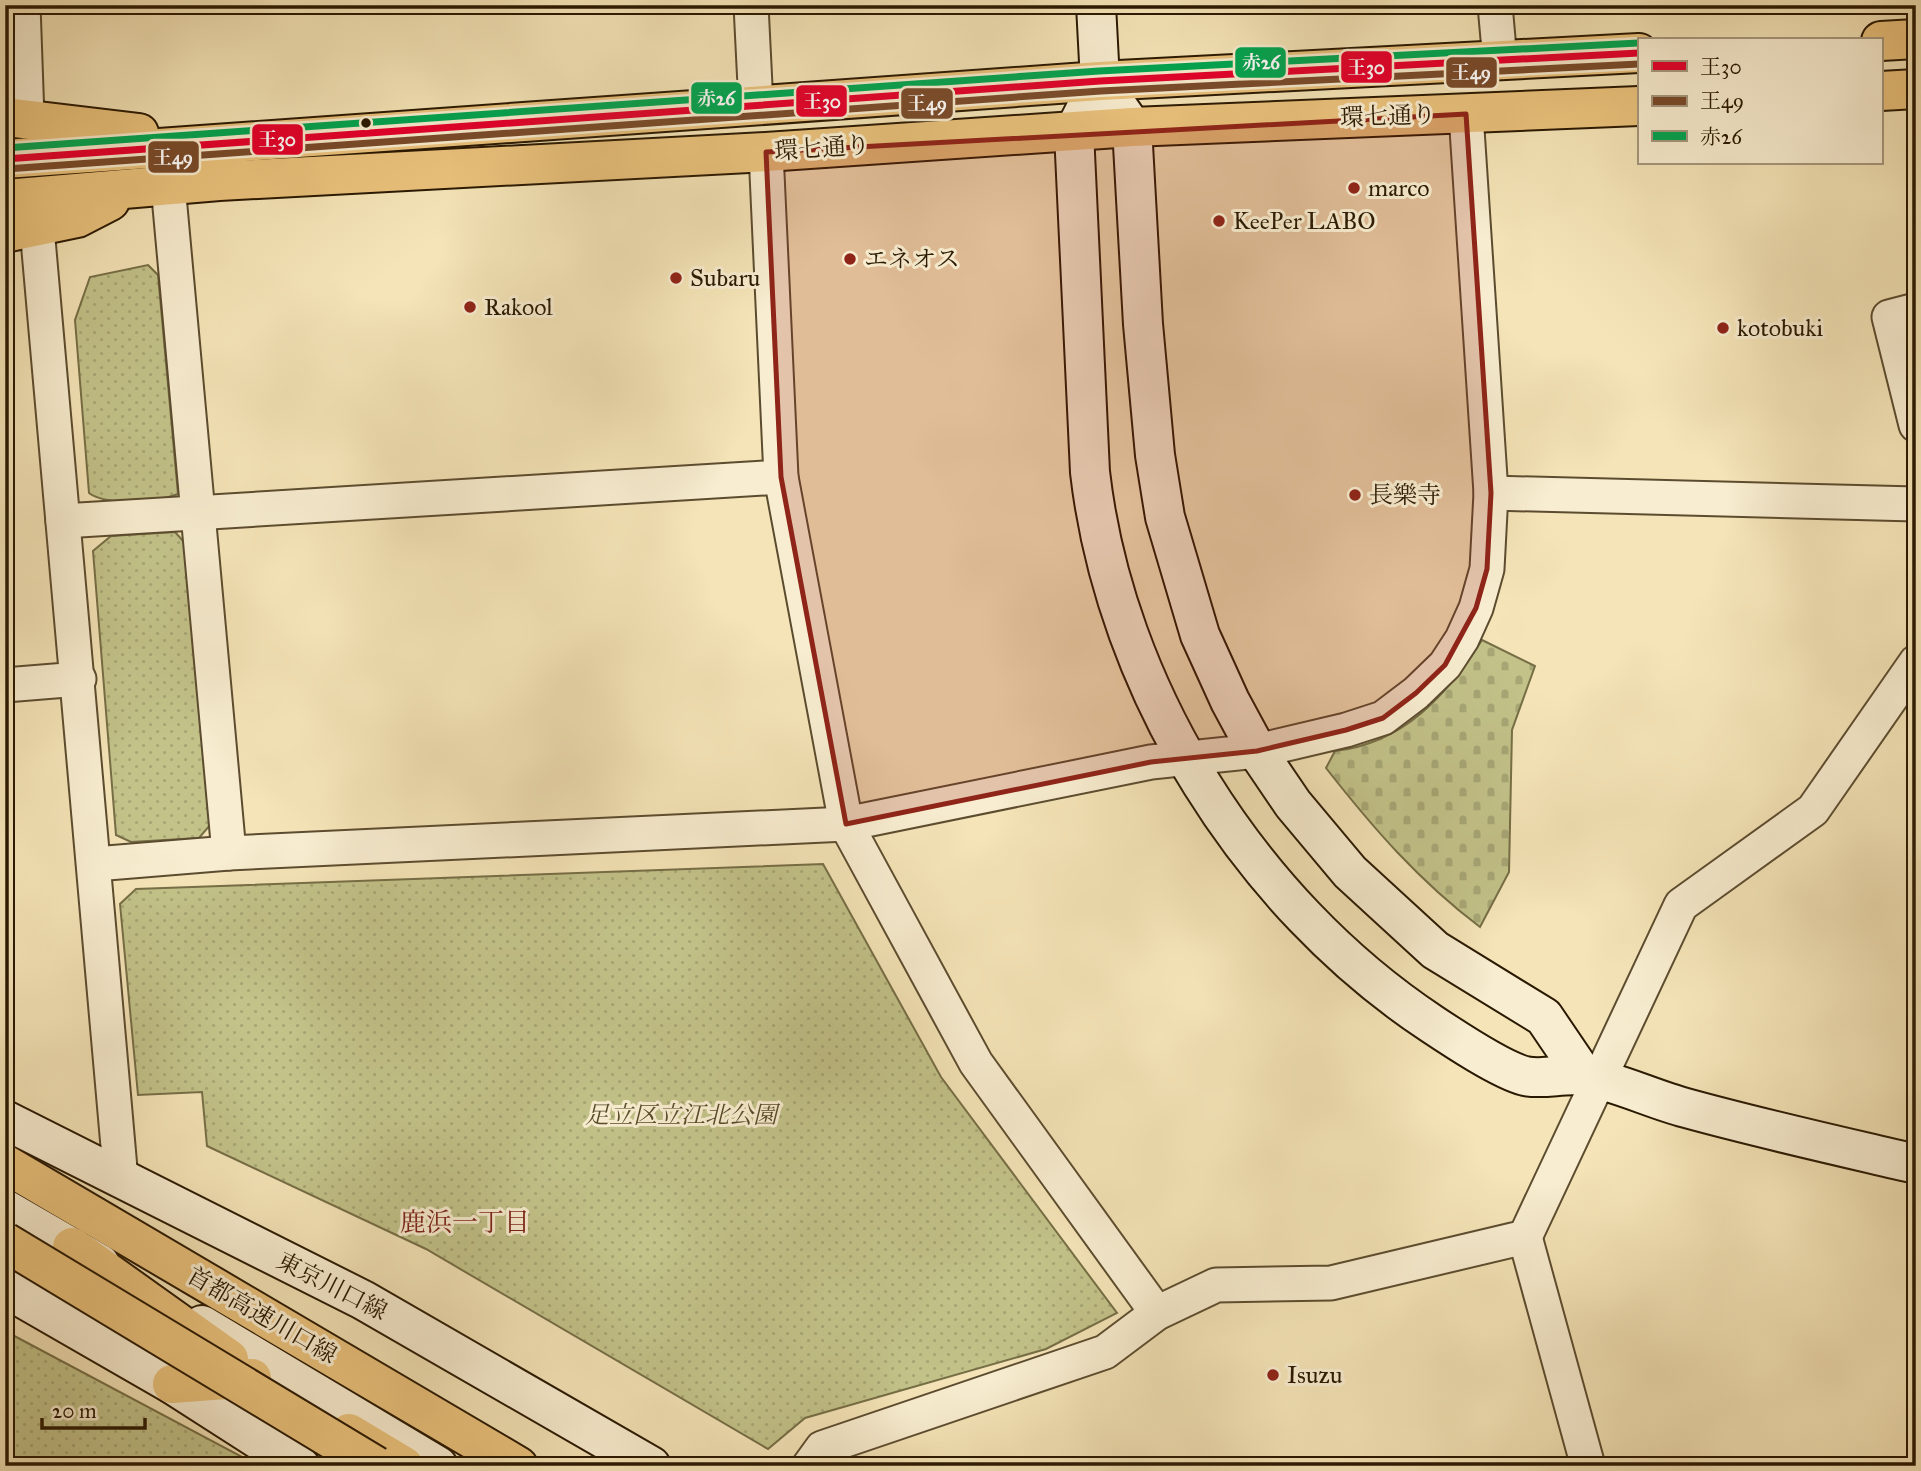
<svg xmlns="http://www.w3.org/2000/svg" width="1921" height="1471" font-family="'IM FELL Great Primer','Noto Serif JP',serif">
	<style>
		.green { fill: url(#green-dots); stroke: #766e46; stroke-width: 2 }
		.cemetery { fill: url(#cemetery-stones); stroke: #766e46; stroke-width: 2 }
		.lines { fill: none; stroke-linecap: round; stroke-linejoin: round }
		.street-casing { stroke: #5c4c2f; stroke-width: 37 }
		.secondary-casing { stroke: #2a1902; stroke-width: 42 }
		.primary-casing { stroke: #2a1902; stroke-width: 42 }
		.highway-casing { stroke: #2a1902; stroke-width: 42 }
		.street { stroke: #f8edd0; stroke-width: 33 }
		.secondary { stroke: #f8edd0; stroke-width: 38 }
		.primary { stroke: #eac27c; stroke-width: 38 }
		.highway { stroke: #eac27c; stroke-width: 38 }
		.highway-bridge-casing { stroke: #2a1902; stroke-width: 42; stroke-linecap: butt }
		.highway-bridge { stroke: #eac27c; stroke-width: 38 }
		.bus-1-casing { stroke: #f8edd0; stroke-width: 12 }
		.bus-2-casing { stroke: #f8edd0; stroke-width: 12 }
		.bus-3-casing { stroke: #f8edd0; stroke-width: 12 }
		.bus-1 { stroke: #e4002b; stroke-width: 7 }
		.bus-2 { stroke: #7a4b2a; stroke-width: 7 }
		.bus-3 { stroke: #00a651; stroke-width: 7 }
		.marked { fill: #8f2418; fill-opacity: 0.2; stroke: #8f2418; stroke-width: 5; stroke-linejoin: round }
		.bus-dot { fill: #2a1902; stroke: #f8edd0; stroke-width: 2.5 }
		.poi-dot { fill: #8f2418; stroke: #f8edd0; stroke-width: 2.5 }
		.labels { text-anchor: middle; dominant-baseline: central; stroke-width: 6; stroke-linejoin: round; paint-order: stroke }
		.street-label { font-size: 24px; fill: #2a1902; stroke: #f8edd0 }
		.poi-label { font-size: 24px; fill: #2a1902; stroke: #f8edd0; text-anchor: start }
		.park-label { font-size: 24px; font-style: italic; fill: #584c2a; stroke: #f8edd0 }
		.neighbourhood-label { font-size: 26px; fill: #7a1f14; stroke: #f8edd0 }
		.line-badge { stroke: #f8edd0; stroke-width: 2.5 }
		.badge-label { font-size: 19px; text-anchor: middle; font-weight: bold; fill: #fff }
	</style>
	<defs>
		<pattern id="green-dots" width="8" height="8" patternUnits="userSpaceOnUse" patternTransform="scale(1.75)"><rect width="8" height="8" fill="#c2c289"/><path d="M2 2h.1M6 6h.1" fill="none" stroke="#a7a675" stroke-width="1.8" stroke-linecap="round"/></pattern>
		<pattern id="cemetery-stones" width="16" height="16" patternUnits="userSpaceOnUse" patternTransform="scale(1.75)"><rect width="16" height="16" fill="#c2c289"/><path d="M2 7V4a2 2 0 0 1 4 0v3zM10 15v-3a2 2 0 0 1 4 0v3z" fill="#a7a675"/></pattern>
	</defs>
	<rect width="100%" height="100%" fill="#f4e4b7"/>
	<filter id="stains"><feTurbulence type="fractalNoise" baseFrequency=".00286" numOctaves="4"/><feColorMatrix values="0 0 0 0 .2 0 0 0 0 .09 0 0 0 0 .02 0 0 0 .5 -.17"/></filter>
	<radialGradient id="worn" r=".72"><stop offset=".6" stop-color="#630" stop-opacity="0"/><stop offset="1" stop-color="#630" stop-opacity=".3"/></radialGradient>
	<!-- green -->
	<g class="green">
		<path d="M148 265 158 275 178 494C158 502 106 506 89 493L75 320 90 277Z"/>
		<polygon points="175,532 184,542 211,824 199,838 131,842 116,835 93,551 111,536"/>
		<polygon points="823,864 941,1077 1117,1313 1046,1349 805,1418 768,1449 426,1249 207,1146 202,1092 138,1095 120,904 136,889"/>
		<polygon points="5,1331 259,1466 5,1466"/>
	</g>
	<!-- cemetery -->
	<path class="cemetery" d="M1482 640 1535 666 1512 730 1509 872 1480 927C1419 881 1373 828 1326 768L1335 751C1404 743 1447 695 1482 640Z"/>
	<g class="lines">
		<defs>
			<g id="street">
				<polyline points="23,5 27,118"/>
				<polyline points="751,5 756,106"/>
				<polyline points="1495,5 1500,61"/>
				<polyline points="766,152 781,477 846,824 976,1063 1157,1313"/>
				<polyline points="168,185 229,853"/>
				<polyline points="37,228 121,1180"/>
				<polyline points="1916,310 1889,317 1916,425"/>
				<polyline points="1491,493 1916,504"/>
				<polyline points="63,521 781,477"/>
				<polyline points="5,685 79,679"/>
				<polyline points="95,864 229,853 846,824 1151,762 1257,751 1346,730 1383,718 1416,693 1445,665 1462,639 1476,608 1487,569 1491,493 1466,114"/>
				<polyline points="1525,1237 1588,1466"/>
				<polyline points="809,1466 822,1448 1105,1352 1157,1313 1216,1285 1331,1283 1525,1237 1681,905 1813,810 1916,662"/>
			</g>
			<g id="secondary">
				<path d="M1096 5 1100 81 1074 132 1090 472C1115 689 1249 903 1432 1024 1453 1038 1501 1070 1525 1076 1543 1080 1565 1073 1584 1076 1618 1082 1652 1099 1686 1108 1762 1129 1839 1146 1916 1164"/>
				<polyline points="1100,81 1132,127 1143,324 1155,455 1165,517 1200,635 1230,701 1257,751 1293,804 1350,872 1435,950 1544,1017 1584,1076"/>
				<polyline points="5,1120 363,1300 651,1466"/>
				<polyline points="5,1209 100,1264"/>
				<polyline points="5,1288 172,1384 300,1466"/>
				<polyline points="202,1325 438,1466"/>
			</g>
			<g id="primary">
				<polyline points="1881,41 1916,39"/>
				<polyline points="1881,91 1916,89"/>
				<polyline points="5,117 139,133"/>
				<polyline points="5,159 1100,81 1639,53"/>
				<polyline points="5,199 219,181 766,152 1132,127 1639,106"/>
				<polyline points="5,233 77,218 110,201"/>
			</g>
			<g id="highway">
				<polyline points="5,1164 518,1466"/>
				<polyline points="72,1247 229,1359"/>
				<polyline points="172,1384 252,1378"/>
				<polyline points="349,1433 404,1466"/>
			</g>
		</defs>
		<!-- street casing -->
		<use href="#street" class="street-casing"/>
		<!-- secondary casing -->
		<use href="#secondary" class="secondary-casing"/>
		<!-- primary casing -->
		<use href="#primary" class="primary-casing"/>
		<!-- highway casing -->
		<use href="#highway" class="highway-casing"/>
		<!-- street -->
		<use href="#street" class="street"/>
		<!-- secondary -->
		<use href="#secondary" class="secondary"/>
		<!-- primary -->
		<use href="#primary" class="primary"/>
		<!-- highway -->
		<use href="#highway" class="highway"/>
		<defs>
			<polyline id="highway-bridge" points="5,1242 376,1466"/>
		</defs>
		<!-- highway-bridge casing -->
		<use href="#highway-bridge" class="highway-bridge-casing"/>
		<!-- highway-bridge -->
		<use href="#highway-bridge" class="highway-bridge"/>
		<defs>
			<polyline id="bus-1" points="5,159 1100,81 1639,53"/>
			<polyline id="bus-2" points="6,169 1101,91 1639,64"/>
			<polyline id="bus-3" points="5,148 1099,71 1638,43"/>
		</defs>
		<!-- bus-1 casing -->
		<use href="#bus-1" class="bus-1-casing"/>
		<!-- bus-2 casing -->
		<use href="#bus-2" class="bus-2-casing"/>
		<!-- bus-3 casing -->
		<use href="#bus-3" class="bus-3-casing"/>
		<!-- bus-1 -->
		<use href="#bus-1" class="bus-1"/>
		<!-- bus-2 -->
		<use href="#bus-2" class="bus-2"/>
		<!-- bus-3 -->
		<use href="#bus-3" class="bus-3"/>
	</g>
	<!-- marked area -->
	<path class="marked" d="M1466 114 1491 493 1487 569 1476 608 1445 665 1416 693 1383 718 1346 730 1257 751 1151 762 846 824 781 477 766 152Z"/>
	<!-- markers -->
	<circle class="bus-dot" cx="366" cy="123" r="6"/>
	<g class="poi-dot">
		<circle cx="1354" cy="188" r="7"/>
		<circle cx="1219" cy="221" r="7"/>
		<circle cx="850" cy="259" r="7"/>
		<circle cx="676" cy="278" r="7"/>
		<circle cx="470" cy="307" r="7"/>
		<circle cx="1723" cy="328" r="7"/>
		<circle cx="1355" cy="495" r="7"/>
		<circle cx="1273" cy="1375" r="7"/>
	</g>
	<g class="labels">
		<!-- street labels -->
		<g class="street-label">
			<text transform="translate(1388 116) rotate(-2)">環七通り</text>
			<text transform="translate(822 148) rotate(-4)">環七通り</text>
			<text transform="translate(332 1286) rotate(27)">東京川口線</text>
			<text transform="translate(262 1315) rotate(30)">首都高速川口線</text>
		</g>
		<!-- poi labels -->
		<g class="poi-label">
			<text x="1368" y="188">marco</text>
			<text x="1233" y="221">KeePer LABO</text>
			<text x="864" y="259">エネオス</text>
			<text x="690" y="278">Subaru</text>
			<text x="484" y="307">Rakool</text>
			<text x="1737" y="328">kotobuki</text>
			<text x="1369" y="495">長樂寺</text>
			<text x="1287" y="1375">Isuzu</text>
		</g>
		<!-- park labels -->
		<g class="park-label">
			<text x="681" y="1115">足立区立江北公園</text>
		</g>
		<!-- neighbourhood labels -->
		<g class="neighbourhood-label">
			<text x="465" y="1222">鹿浜一丁目</text>
		</g>
	</g>
	<g class="line-badge">
		<rect x="1234" y="46" width="53" height="33" rx="7" fill="#00a651"/>
		<rect x="1340" y="50" width="53" height="34" rx="7" fill="#e4002b"/>
		<rect x="1445" y="56" width="53" height="33" rx="7" fill="#7a4b2a"/>
		<rect x="690" y="81" width="53" height="34" rx="7" fill="#00a651"/>
		<rect x="795" y="84" width="53" height="34" rx="7" fill="#e4002b"/>
		<rect x="900" y="87" width="54" height="33" rx="7" fill="#7a4b2a"/>
		<rect x="251" y="123" width="53" height="33" rx="7" fill="#e4002b"/>
		<rect x="147" y="140" width="53" height="34" rx="7" fill="#7a4b2a"/>
	</g>
	<g class="badge-label">
		<text x="1261" y="69">赤26</text>
		<text x="1366" y="74">王30</text>
		<text x="1471" y="79">王49</text>
		<text x="716" y="105">赤26</text>
		<text x="822" y="108">王30</text>
		<text x="927" y="110">王49</text>
		<text x="277" y="146">王30</text>
		<text x="173" y="164">王49</text>
	</g>
	<!-- margin -->
	<rect width="1921" height="1471" fill="none" stroke="#f4e4b7" stroke-width="28"/>
	<rect x="7" y="7" width="1907" height="1457" fill="none" stroke="#2a1902" stroke-width="3.5"/>
	<rect x="14" y="14" width="1893" height="1443" fill="none" stroke="#2a1902" stroke-width="2"/>
	<!-- legend -->
	<rect x="1638" y="38" width="245" height="126" fill="#f8edd0" stroke="#a6987e" stroke-width="2"/>
	<rect x="1652" y="61" width="35" height="10" fill="#e4002b" stroke="#a6987e" stroke-width="2"/>
	<text x="1700" y="74" font-size="21" fill="#2a1902">王30</text>
	<rect x="1652" y="96" width="35" height="10" fill="#7a4b2a" stroke="#a6987e" stroke-width="2"/>
	<text x="1700" y="108" font-size="21" fill="#2a1902">王49</text>
	<rect x="1652" y="131" width="35" height="10" fill="#00a651" stroke="#a6987e" stroke-width="2"/>
	<text x="1700" y="144" font-size="21" fill="#2a1902">赤26</text>
	<!-- scale -->
	<path d="M42 1418v10h103v-10" fill="none" stroke="#2a1902" stroke-width="3.5"/>
	<text x="52" y="1418" font-size="21" fill="#2a1902" stroke="#f8edd0" stroke-width="5" paint-order="stroke">20 m</text>
	<rect width="100%" height="100%" filter="url(#stains)"/>
	<rect width="100%" height="100%" fill="url(#worn)"/>
</svg>
